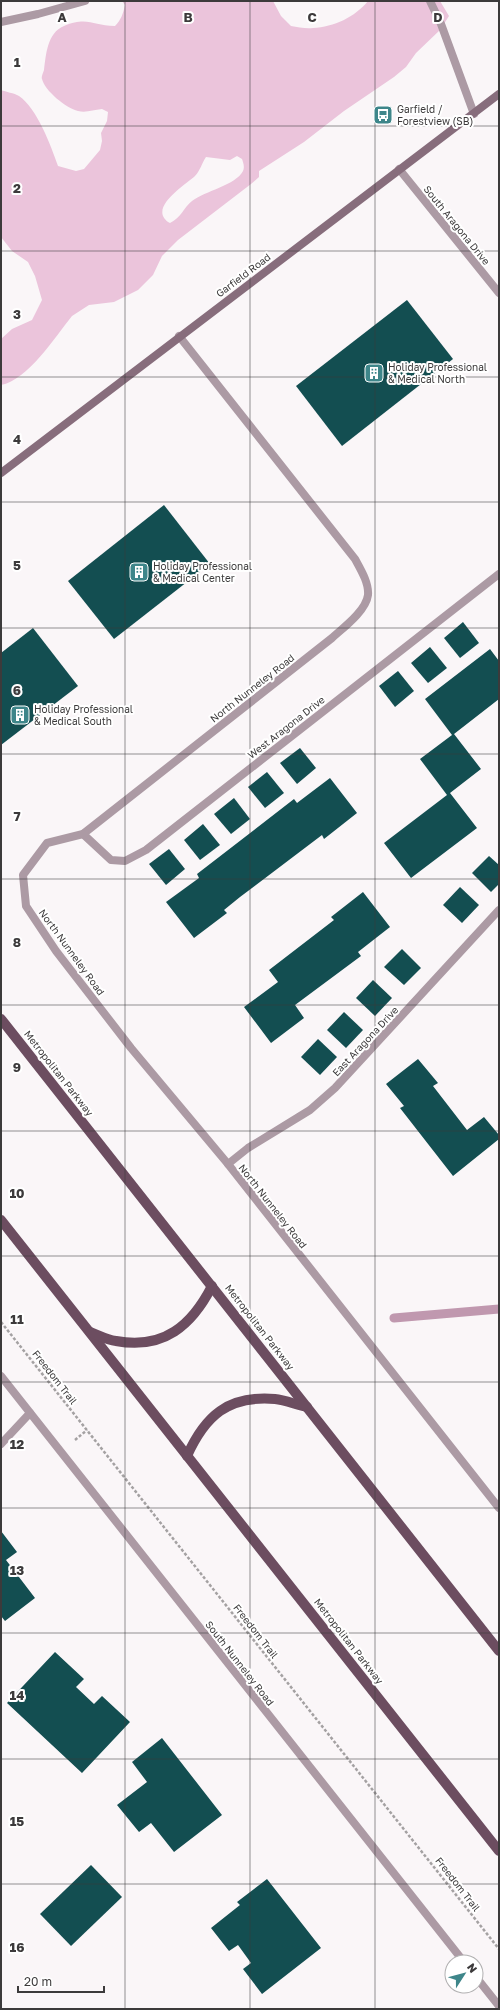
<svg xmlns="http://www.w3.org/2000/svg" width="500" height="2010" font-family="'Golos Text',sans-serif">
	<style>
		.green { fill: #ebc4db; fill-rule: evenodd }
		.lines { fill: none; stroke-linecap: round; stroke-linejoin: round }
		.stream { stroke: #c098af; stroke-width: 9 }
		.building { fill: #134e51 }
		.path { stroke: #a4a1a2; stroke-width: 2.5; stroke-dasharray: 3 2; stroke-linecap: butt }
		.street { stroke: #ac9aa4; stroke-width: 8 }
		.secondary { stroke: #876d7c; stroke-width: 8 }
		.primary { stroke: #6c4d60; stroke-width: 10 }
		.grid { fill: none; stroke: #3c3a3b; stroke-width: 1; stroke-opacity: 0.55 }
		.labels { text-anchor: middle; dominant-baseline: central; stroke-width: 4; stroke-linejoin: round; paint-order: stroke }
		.poi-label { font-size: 10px; fill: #3c3a3b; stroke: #fff; text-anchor: start }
		.street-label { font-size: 10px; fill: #3c3a3b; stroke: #fff }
		.grid-label { font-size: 13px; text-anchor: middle; font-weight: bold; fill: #3c3a3b; stroke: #fff; stroke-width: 4; stroke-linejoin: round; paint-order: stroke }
	</style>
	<rect width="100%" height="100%" fill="#faf6f8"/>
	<!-- green -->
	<path class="green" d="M122 1H273L281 16 291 26C298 27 306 29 313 28 334 27 355 17 368 1H440L449 16 440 30 416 53 406 67 394 77 344 111 304 142 259 171V177L251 184 178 240 162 256 153 275 138 290 114 302 89 305 72 316C55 337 28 380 1 385V339L12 329 32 320 42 300 35 276 28 262 12 251 1 237V90C6 92 14 93 19 96 37 108 51 146 58 166L76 171 84 169 100 150 102 141 101 133 107 121 108 112 102 109C93 110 86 113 78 111 66 108 45 91 42 79 41 77 43 73 44 70 46 55 47 33 64 26 88 16 93 26 115 26 121 20 123 14 125 5ZM237 156 242 159C243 162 245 167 243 171 236 185 205 191 192 201 184 207 181 218 170 223 146 209 185 185 195 176 200 171 202 163 206 157L230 160Z"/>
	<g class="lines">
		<!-- stream -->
		<polyline class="stream" points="394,1318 499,1309"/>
	</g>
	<!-- building -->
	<g class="building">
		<polygon points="407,300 453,359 342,446 296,386"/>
		<polygon points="164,505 210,564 114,639 68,581"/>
		<polygon points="463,622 479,643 460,658 444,638"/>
		<polygon points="33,628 78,686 1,745 1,653"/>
		<polygon points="430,647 447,668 428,683 411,663"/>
		<polygon points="490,649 499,661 499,699 454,734 481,769 450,793 477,828 411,878 384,843 447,795 420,759 452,735 425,699"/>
		<polygon points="398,671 414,691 395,707 379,686"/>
		<polygon points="300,748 316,768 297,784 280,763"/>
		<polygon points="267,772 284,793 265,808 248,787"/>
		<polygon points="330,778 357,813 324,839 322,835 240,897 224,910 227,913 194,938 166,902 199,878 197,874 294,799 297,803"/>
		<polygon points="234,798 250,819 231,834 214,814"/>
		<polygon points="203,824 220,845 200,860 184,840"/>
		<polygon points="169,849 185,869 166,885 149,864"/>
		<polygon points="489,856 499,865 499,884 491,892 472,873"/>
		<polygon points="460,887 479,905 462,923 443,905"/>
		<polygon points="363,892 390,927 358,952 361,956 295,1005 304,1018 271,1043 244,1007 278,982 269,970 334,920 331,917"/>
		<polygon points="402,949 421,968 404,985 384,967"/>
		<polygon points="373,980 392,998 375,1016 356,998"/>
		<polygon points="344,1012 363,1030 346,1048 327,1030"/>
		<polygon points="318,1039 337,1057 320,1075 301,1057"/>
		<polygon points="418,1059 438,1083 433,1086 467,1130 484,1117 499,1135 499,1139 453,1176 400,1108 404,1106 386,1084"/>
		<polygon points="1,1531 17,1552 6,1560 35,1598 5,1621 1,1616"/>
		<polygon points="55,1652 84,1679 76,1687 94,1704 102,1696 130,1722 82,1773 7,1703"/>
		<polygon points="162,1738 222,1815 174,1852 151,1823 139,1832 117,1805 147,1782 132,1762"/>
		<polygon points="91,1865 122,1897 71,1946 40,1914"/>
		<polygon points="267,1879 321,1948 262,1994 243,1969 251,1963 238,1945 229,1951 211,1928 240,1905 237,1902"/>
	</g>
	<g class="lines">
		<!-- path -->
		<g class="path">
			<polyline points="1,1322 499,1949"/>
			<polyline points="75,1440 87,1430"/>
		</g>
		<!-- street -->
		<g class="street">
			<polyline points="430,1 441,24 474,114"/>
			<polyline points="1,22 38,14 85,1"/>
			<polyline points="399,169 499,293"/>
			<path d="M179 336 355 559C361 570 369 583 368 595 366 611 343 628 332 638L83 834 47 843 23 875 26 906 56 951 131 1048 228 1164 499 1508"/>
			<polyline points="83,834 111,860 125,861 146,850 499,574"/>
			<polyline points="228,1164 248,1148 310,1110 335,1088 499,910"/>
			<polyline points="1,1376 464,1962"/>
			<polyline points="1,1444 30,1413"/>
			<polyline points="476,1977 499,2006"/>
		</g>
		<!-- secondary -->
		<polyline class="secondary" points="1,473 499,94"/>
		<!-- primary -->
		<g class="primary">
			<polyline points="1,1019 499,1651"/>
			<polyline points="1,1220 499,1851"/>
			<path d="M90 1332C98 1335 107 1340 116 1341 164 1350 192 1325 212 1286"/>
			<path d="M187 1456C205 1416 228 1395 275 1399 285 1400 297 1405 307 1407"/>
		</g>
	</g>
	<!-- grid -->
	<path class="grid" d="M125 1V2009M250 1V2009M375 1V2009M1 126H499M1 251H499M1 377H499M1 502H499M1 628H499M1 754H499M1 879H499M1 1005H499M1 1131H499M1 1256H499M1 1382H499M1 1508H499M1 1633H499M1 1759H499M1 1884H499"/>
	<!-- icons -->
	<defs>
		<symbol id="bus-square" viewBox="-11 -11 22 22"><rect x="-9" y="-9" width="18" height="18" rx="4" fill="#3e868a" stroke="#fff"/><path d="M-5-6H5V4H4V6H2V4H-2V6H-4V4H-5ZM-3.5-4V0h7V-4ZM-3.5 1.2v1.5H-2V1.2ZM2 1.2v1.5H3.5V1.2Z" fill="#fff"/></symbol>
		<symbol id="building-square" viewBox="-11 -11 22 22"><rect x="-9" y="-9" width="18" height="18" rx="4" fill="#3e868a" stroke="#fff"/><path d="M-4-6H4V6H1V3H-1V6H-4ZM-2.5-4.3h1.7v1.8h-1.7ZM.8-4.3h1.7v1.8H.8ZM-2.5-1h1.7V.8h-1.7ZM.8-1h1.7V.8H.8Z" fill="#fff"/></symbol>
	</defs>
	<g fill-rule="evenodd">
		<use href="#bus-square" x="372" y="104" width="22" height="22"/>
		<use href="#building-square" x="363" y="362" width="22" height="22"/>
		<use href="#building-square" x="128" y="561" width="22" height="22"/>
		<use href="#building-square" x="9" y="704" width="22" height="22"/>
	</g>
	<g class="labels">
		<!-- poi labels -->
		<g class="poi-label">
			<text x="397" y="109">Garfield /<tspan x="397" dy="12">Forestview (SB)</tspan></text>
			<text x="388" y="367">Holiday Professional<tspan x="388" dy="12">&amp; Medical North</tspan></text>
			<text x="153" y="566">Holiday Professional<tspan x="153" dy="12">&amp; Medical Center</tspan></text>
			<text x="34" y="709">Holiday Professional<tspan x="34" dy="12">&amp; Medical South</tspan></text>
		</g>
		<!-- street labels -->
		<g class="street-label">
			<text transform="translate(457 225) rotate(51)">South Aragona Drive</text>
			<text transform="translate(243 275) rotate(-37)">Garfield Road</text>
			<text transform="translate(252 688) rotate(-38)">North Nunneley Road</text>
			<text transform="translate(286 727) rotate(-38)">West Aragona Drive</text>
			<text transform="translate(72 952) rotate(54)">North Nunneley Road</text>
			<text transform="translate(365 1041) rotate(-47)">East Aragona Drive</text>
			<text transform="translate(59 1073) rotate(52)">Metropolitan Parkway</text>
			<text transform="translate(273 1206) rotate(52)">North Nunneley Road</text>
			<text transform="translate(260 1327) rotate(52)">Metropolitan Parkway</text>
			<text transform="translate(55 1377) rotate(52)">Freedom Trail</text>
			<text transform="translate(256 1631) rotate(52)">Freedom Trail</text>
			<text transform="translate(349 1641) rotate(52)">Metropolitan Parkway</text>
			<text transform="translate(240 1663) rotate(52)">South Nunneley Road</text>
			<text transform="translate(458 1884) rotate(52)">Freedom Trail</text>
		</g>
	</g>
	<g class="grid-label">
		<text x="62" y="22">A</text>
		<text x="188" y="22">B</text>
		<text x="312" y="22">C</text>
		<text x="438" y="22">D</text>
		<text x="17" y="67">1</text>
		<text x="17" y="193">2</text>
		<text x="17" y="319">3</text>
		<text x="17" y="444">4</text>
		<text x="17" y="570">5</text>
		<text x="17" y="695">6</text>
		<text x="17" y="821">7</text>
		<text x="17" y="947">8</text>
		<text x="17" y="1072">9</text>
		<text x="17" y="1198">10</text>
		<text x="17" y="1324">11</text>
		<text x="17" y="1449">12</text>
		<text x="17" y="1575">13</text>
		<text x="17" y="1700">14</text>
		<text x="17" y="1826">15</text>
		<text x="17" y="1952">16</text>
	</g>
	<!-- border -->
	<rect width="500" height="2010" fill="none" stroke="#3c3a3b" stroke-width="4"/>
	<!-- north arrow -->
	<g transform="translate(464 1974) rotate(54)"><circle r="19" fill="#ffffff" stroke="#b1b0b1"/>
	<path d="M0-3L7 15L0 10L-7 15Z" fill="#3e868a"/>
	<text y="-6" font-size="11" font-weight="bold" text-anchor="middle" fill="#3c3a3b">N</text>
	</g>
	<!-- scale -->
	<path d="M18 1986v6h86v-6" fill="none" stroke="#3c3a3b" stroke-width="2"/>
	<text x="24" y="1986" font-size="12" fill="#3c3a3b" stroke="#ffffff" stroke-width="3" paint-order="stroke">20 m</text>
</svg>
